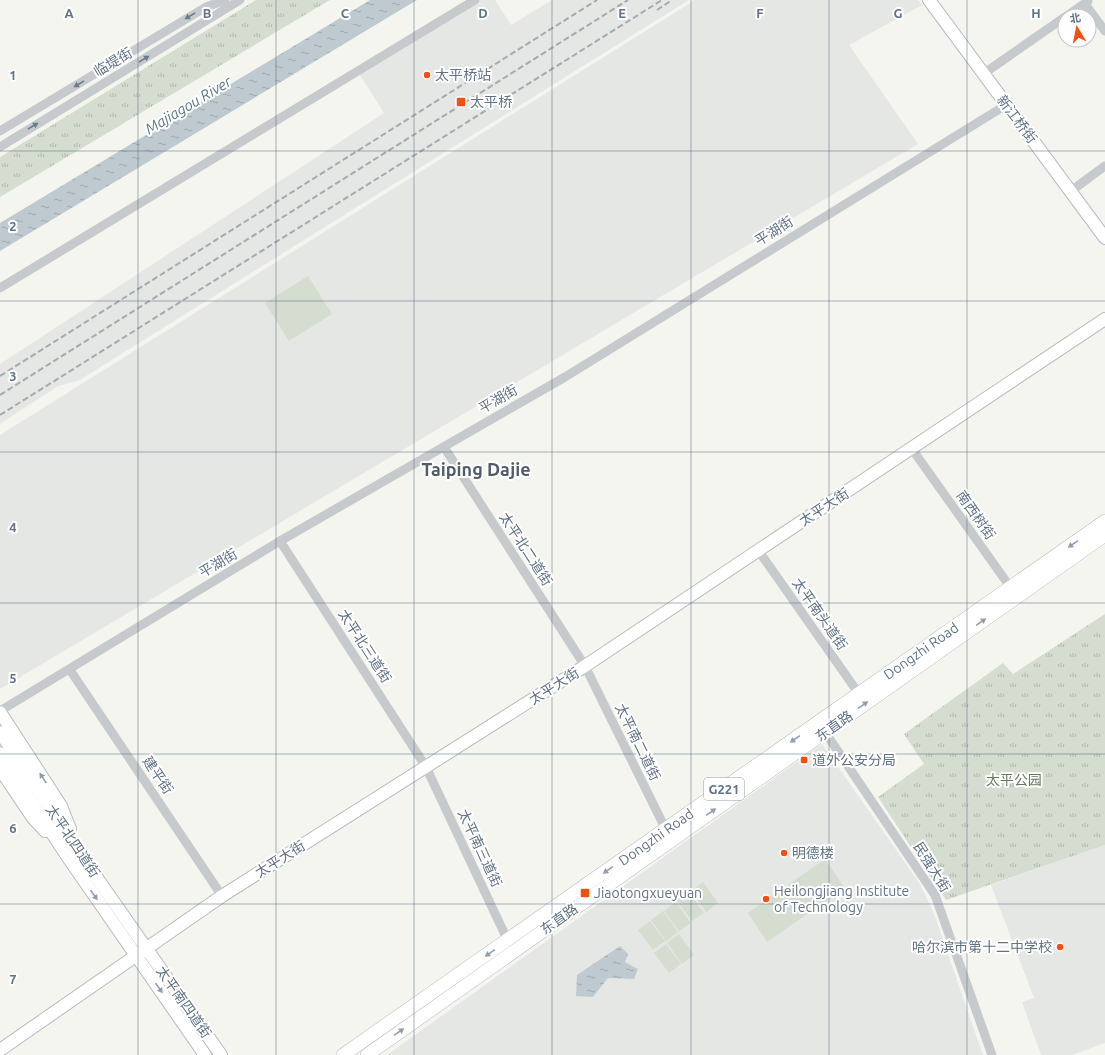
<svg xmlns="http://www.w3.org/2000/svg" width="1105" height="1055" font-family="Ubuntu,'Noto Sans SC',sans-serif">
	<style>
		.built { fill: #e5e7e4 }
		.green { fill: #d5ddd1 }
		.park { fill: url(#park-tufts) }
		.water { fill: url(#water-ripples) }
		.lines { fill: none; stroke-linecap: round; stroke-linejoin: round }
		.major-casing { stroke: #b7bbbf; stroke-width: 14 }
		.highway-casing { stroke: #b8bbbe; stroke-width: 14 }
		.minor { stroke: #c7cacd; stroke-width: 9 }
		.major { stroke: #fff; stroke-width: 12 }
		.highway { stroke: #fff; stroke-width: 13 }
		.rail { stroke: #a4aab0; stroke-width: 2; stroke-dasharray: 6 3; stroke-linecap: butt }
		.oneway { fill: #6b7c8c }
		.oneway2 { fill: #909daa }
		.grid { fill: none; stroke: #617385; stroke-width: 1; stroke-opacity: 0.55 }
		.poi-dot { fill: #f45012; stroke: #fff; stroke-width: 1.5 }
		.labels { text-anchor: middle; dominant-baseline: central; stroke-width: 4; stroke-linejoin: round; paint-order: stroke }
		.shield { fill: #fff; stroke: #909daa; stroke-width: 1 }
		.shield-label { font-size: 13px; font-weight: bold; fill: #617385 }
		.street-label { font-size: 14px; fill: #617385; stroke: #fff }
		.poi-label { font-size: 14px; fill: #617385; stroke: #fff; text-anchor: start }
		.park-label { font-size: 14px; fill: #657b60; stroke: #fff }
		.water-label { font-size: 15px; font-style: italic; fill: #5c7783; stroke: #fff }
		.district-label { font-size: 18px; font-weight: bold; fill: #505d69; stroke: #fff }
		.grid-label { font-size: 13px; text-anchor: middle; font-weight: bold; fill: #617385; stroke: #fff; stroke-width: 4; stroke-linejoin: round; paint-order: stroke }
	</style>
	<defs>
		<pattern id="park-tufts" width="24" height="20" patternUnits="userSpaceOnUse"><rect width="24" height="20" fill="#d5ddd1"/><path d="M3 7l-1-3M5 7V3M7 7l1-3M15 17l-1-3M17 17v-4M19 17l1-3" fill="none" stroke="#b0b8af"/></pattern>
		<pattern id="water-ripples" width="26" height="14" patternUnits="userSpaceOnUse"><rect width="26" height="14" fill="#bfcad0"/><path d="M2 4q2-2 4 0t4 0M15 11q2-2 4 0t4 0" fill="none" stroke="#9fa8ae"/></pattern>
	</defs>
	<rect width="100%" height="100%" fill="#f5f5f0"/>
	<!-- built -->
	<g class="built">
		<polygon points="480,0 495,0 511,25 552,0 689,0 78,381 58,386 0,424 0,364 384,113 360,75"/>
		<polygon points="695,0 918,0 922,5 849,45 918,144 0,689 0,435"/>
		<polygon points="822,744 920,884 934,914 983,1055 387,1055"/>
		<polygon points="1105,845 1105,1043 1072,1055 1041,1055 1022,1002 1034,998 991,885"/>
	</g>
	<!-- green -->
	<g class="green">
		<polygon points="308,276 332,314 289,341 265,303"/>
		<polygon points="825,859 845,888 767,942 748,913"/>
		<polygon points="703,882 718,903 706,912 691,891"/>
		<polygon points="689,892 704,913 692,921 677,901"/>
		<polygon points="676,902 691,923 679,931 664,911"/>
		<polygon points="663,911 678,932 666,941 651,920"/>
		<polygon points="650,921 665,941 653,950 638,930"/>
		<polygon points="679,934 694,955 682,964 667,943"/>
		<polygon points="666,944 681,964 669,973 654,953"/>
	</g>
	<!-- park -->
	<g class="park">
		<polygon points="256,0 330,0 0,197 0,157"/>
		<polygon points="1105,614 1105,845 946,900 878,797 924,764 904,734 1003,663 1013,674"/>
	</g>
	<!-- water -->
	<g class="water">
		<polygon points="370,0 417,0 0,251 0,223"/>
		<polygon points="620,946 628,954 625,962 638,969 634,979 608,978 593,997 576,996 577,975"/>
	</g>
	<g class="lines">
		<defs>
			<g id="major">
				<polyline points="929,0 1105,238"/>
				<polyline points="0,712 61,806 70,829"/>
				<polyline points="0,732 78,851 221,1055"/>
				<polyline points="0,753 65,853 205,1055"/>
				<polyline points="0,769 33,818 45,831"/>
				<polyline points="0,1050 222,896 585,666 1105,319"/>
			</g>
			<g id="highway">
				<polyline points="343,1055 1105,521"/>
				<polyline points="367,1055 1105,535"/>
			</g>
		</defs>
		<!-- major casing -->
		<use href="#major" class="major-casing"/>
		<!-- highway casing -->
		<use href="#highway" class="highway-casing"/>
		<!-- minor -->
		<g class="minor">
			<polyline points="1085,4 1105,31"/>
			<polyline points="1067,16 1088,1"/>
			<polyline points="983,74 1065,17"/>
			<polyline points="0,131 206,7 225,0"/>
			<polyline points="0,147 240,0"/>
			<polyline points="1071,191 1105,166"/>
			<polyline points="0,288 475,0"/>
			<polyline points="444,447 585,666 666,830"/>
			<polyline points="912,449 1013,591"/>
			<polyline points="280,541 426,767 508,941"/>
			<polyline points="758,550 859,694"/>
			<polyline points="70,670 222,896"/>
			<polyline points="0,711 280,541 565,377 1006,105"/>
			<polyline points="825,732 935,895 992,1055"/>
		</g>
		<!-- major -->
		<use href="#major" class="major"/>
		<!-- highway -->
		<use href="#highway" class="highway"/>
		<!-- rail -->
		<g class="rail">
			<polyline points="657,10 672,0"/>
			<polyline points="0,376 597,0"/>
			<polyline points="0,395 628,0"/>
			<polyline points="0,415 662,0"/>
		</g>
	</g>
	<!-- one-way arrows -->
	<defs><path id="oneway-solid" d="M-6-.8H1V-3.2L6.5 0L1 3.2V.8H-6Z"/></defs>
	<g class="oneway">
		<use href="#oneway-solid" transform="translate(190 16) rotate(149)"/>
		<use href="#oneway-solid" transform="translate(144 59) rotate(-31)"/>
		<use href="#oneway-solid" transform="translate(79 84) rotate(149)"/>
		<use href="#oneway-solid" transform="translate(33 126) rotate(-31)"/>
	</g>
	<g class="oneway2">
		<use href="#oneway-solid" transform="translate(1073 544) rotate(145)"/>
		<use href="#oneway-solid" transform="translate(981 622) rotate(-35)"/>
		<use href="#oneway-solid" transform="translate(863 705) rotate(-35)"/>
		<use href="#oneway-solid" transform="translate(795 739) rotate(145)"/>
		<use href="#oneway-solid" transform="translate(43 778) rotate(-123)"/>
		<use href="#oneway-solid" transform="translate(711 812) rotate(-35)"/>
		<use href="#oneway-solid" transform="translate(608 870) rotate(145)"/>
		<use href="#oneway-solid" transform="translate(94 895) rotate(55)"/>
		<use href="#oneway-solid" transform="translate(490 953) rotate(145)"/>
		<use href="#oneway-solid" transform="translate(159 988) rotate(55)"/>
		<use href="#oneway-solid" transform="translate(399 1032) rotate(-35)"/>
	</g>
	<!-- grid -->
	<path class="grid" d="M138 0V1055M276 0V1055M414 0V1055M552 0V1055M691 0V1055M829 0V1055M967 0V1055M0 151H1105M0 301H1105M0 452H1105M0 603H1105M0 754H1105M0 904H1105"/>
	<!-- markers -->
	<g class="poi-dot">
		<circle cx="427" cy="75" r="4"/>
		<rect x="456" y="97" width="10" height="10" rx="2"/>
		<rect x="800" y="756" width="8" height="8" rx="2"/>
		<circle cx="784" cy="853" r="4"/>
		<rect x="580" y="888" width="10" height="10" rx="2"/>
		<circle cx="766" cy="899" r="4"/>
		<circle cx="1060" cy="947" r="4"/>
	</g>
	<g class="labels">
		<!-- shield labels -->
		<rect class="shield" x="704" y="778" width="40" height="22" rx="3"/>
		<g class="shield-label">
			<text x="724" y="789">G221</text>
		</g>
		<!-- street labels -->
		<g class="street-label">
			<text transform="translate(113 62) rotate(-31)">临堤街</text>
			<text transform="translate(1017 119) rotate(53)">新江桥街</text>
			<text transform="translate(774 231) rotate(-32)">平湖街</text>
			<text transform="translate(498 399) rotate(-30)">平湖街</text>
			<text transform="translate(824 507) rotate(-33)">太平大街</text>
			<text transform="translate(976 515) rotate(55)">南西树街</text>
			<text transform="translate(526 549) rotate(57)">太平北二道街</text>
			<text transform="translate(218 563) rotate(-31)">平湖街</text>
			<text transform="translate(820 614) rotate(55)">太平南头道街</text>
			<text transform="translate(365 646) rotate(57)">太平北三道街</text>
			<text transform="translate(921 651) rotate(-35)">Dongzhi Road</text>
			<text transform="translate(554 686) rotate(-32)">太平大街</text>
			<text transform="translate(834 726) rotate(-35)">东直路</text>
			<text transform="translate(638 742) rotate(64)">太平南二道街</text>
			<text transform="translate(158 775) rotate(56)">建平街</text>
			<text transform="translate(656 837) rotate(-35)">Dongzhi Road</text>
			<text transform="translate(73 841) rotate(56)">太平北四道街</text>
			<text transform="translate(480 848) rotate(65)">太平南三道街</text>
			<text transform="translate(280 859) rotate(-32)">太平大街</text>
			<text transform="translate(932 867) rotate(58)">民强大街</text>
			<text transform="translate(559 919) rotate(-35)">东直路</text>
			<text transform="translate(184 1002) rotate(55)">太平南四道街</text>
		</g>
		<!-- poi labels -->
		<g class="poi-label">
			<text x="435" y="75">太平桥站</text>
			<text x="470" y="102">太平桥</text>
			<text x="812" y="760">道外公安分局</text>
			<text x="792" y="853">明德楼</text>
			<text x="774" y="891">Heilongjiang Institute<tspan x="774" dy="16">of Technology</tspan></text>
			<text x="594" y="893">Jiaotongxueyuan</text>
			<text x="1052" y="947" text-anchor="end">哈尔滨市第十二中学校</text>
		</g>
		<!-- park labels -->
		<g class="park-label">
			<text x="1014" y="780">太平公园</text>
		</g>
		<!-- water labels -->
		<g class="water-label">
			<text transform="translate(188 105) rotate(-31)">Majiagou River</text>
		</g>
		<!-- district labels -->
		<g class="district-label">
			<text x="476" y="469">Taiping Dajie</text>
		</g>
	</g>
	<g class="grid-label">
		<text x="69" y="18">A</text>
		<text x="207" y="18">B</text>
		<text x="345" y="18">C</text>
		<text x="483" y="18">D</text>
		<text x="622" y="18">E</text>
		<text x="760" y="18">F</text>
		<text x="898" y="18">G</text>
		<text x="1036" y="18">H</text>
		<text x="13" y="80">1</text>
		<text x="13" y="231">2</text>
		<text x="13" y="381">3</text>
		<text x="13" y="532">4</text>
		<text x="13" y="683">5</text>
		<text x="13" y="833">6</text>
		<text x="13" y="984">7</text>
	</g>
	<!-- north arrow -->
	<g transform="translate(1077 28) rotate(350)"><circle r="19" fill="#ffffff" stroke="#c0c7ce"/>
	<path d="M0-3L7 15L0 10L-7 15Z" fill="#f45012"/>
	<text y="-6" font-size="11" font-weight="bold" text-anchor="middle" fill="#617385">北</text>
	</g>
</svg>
